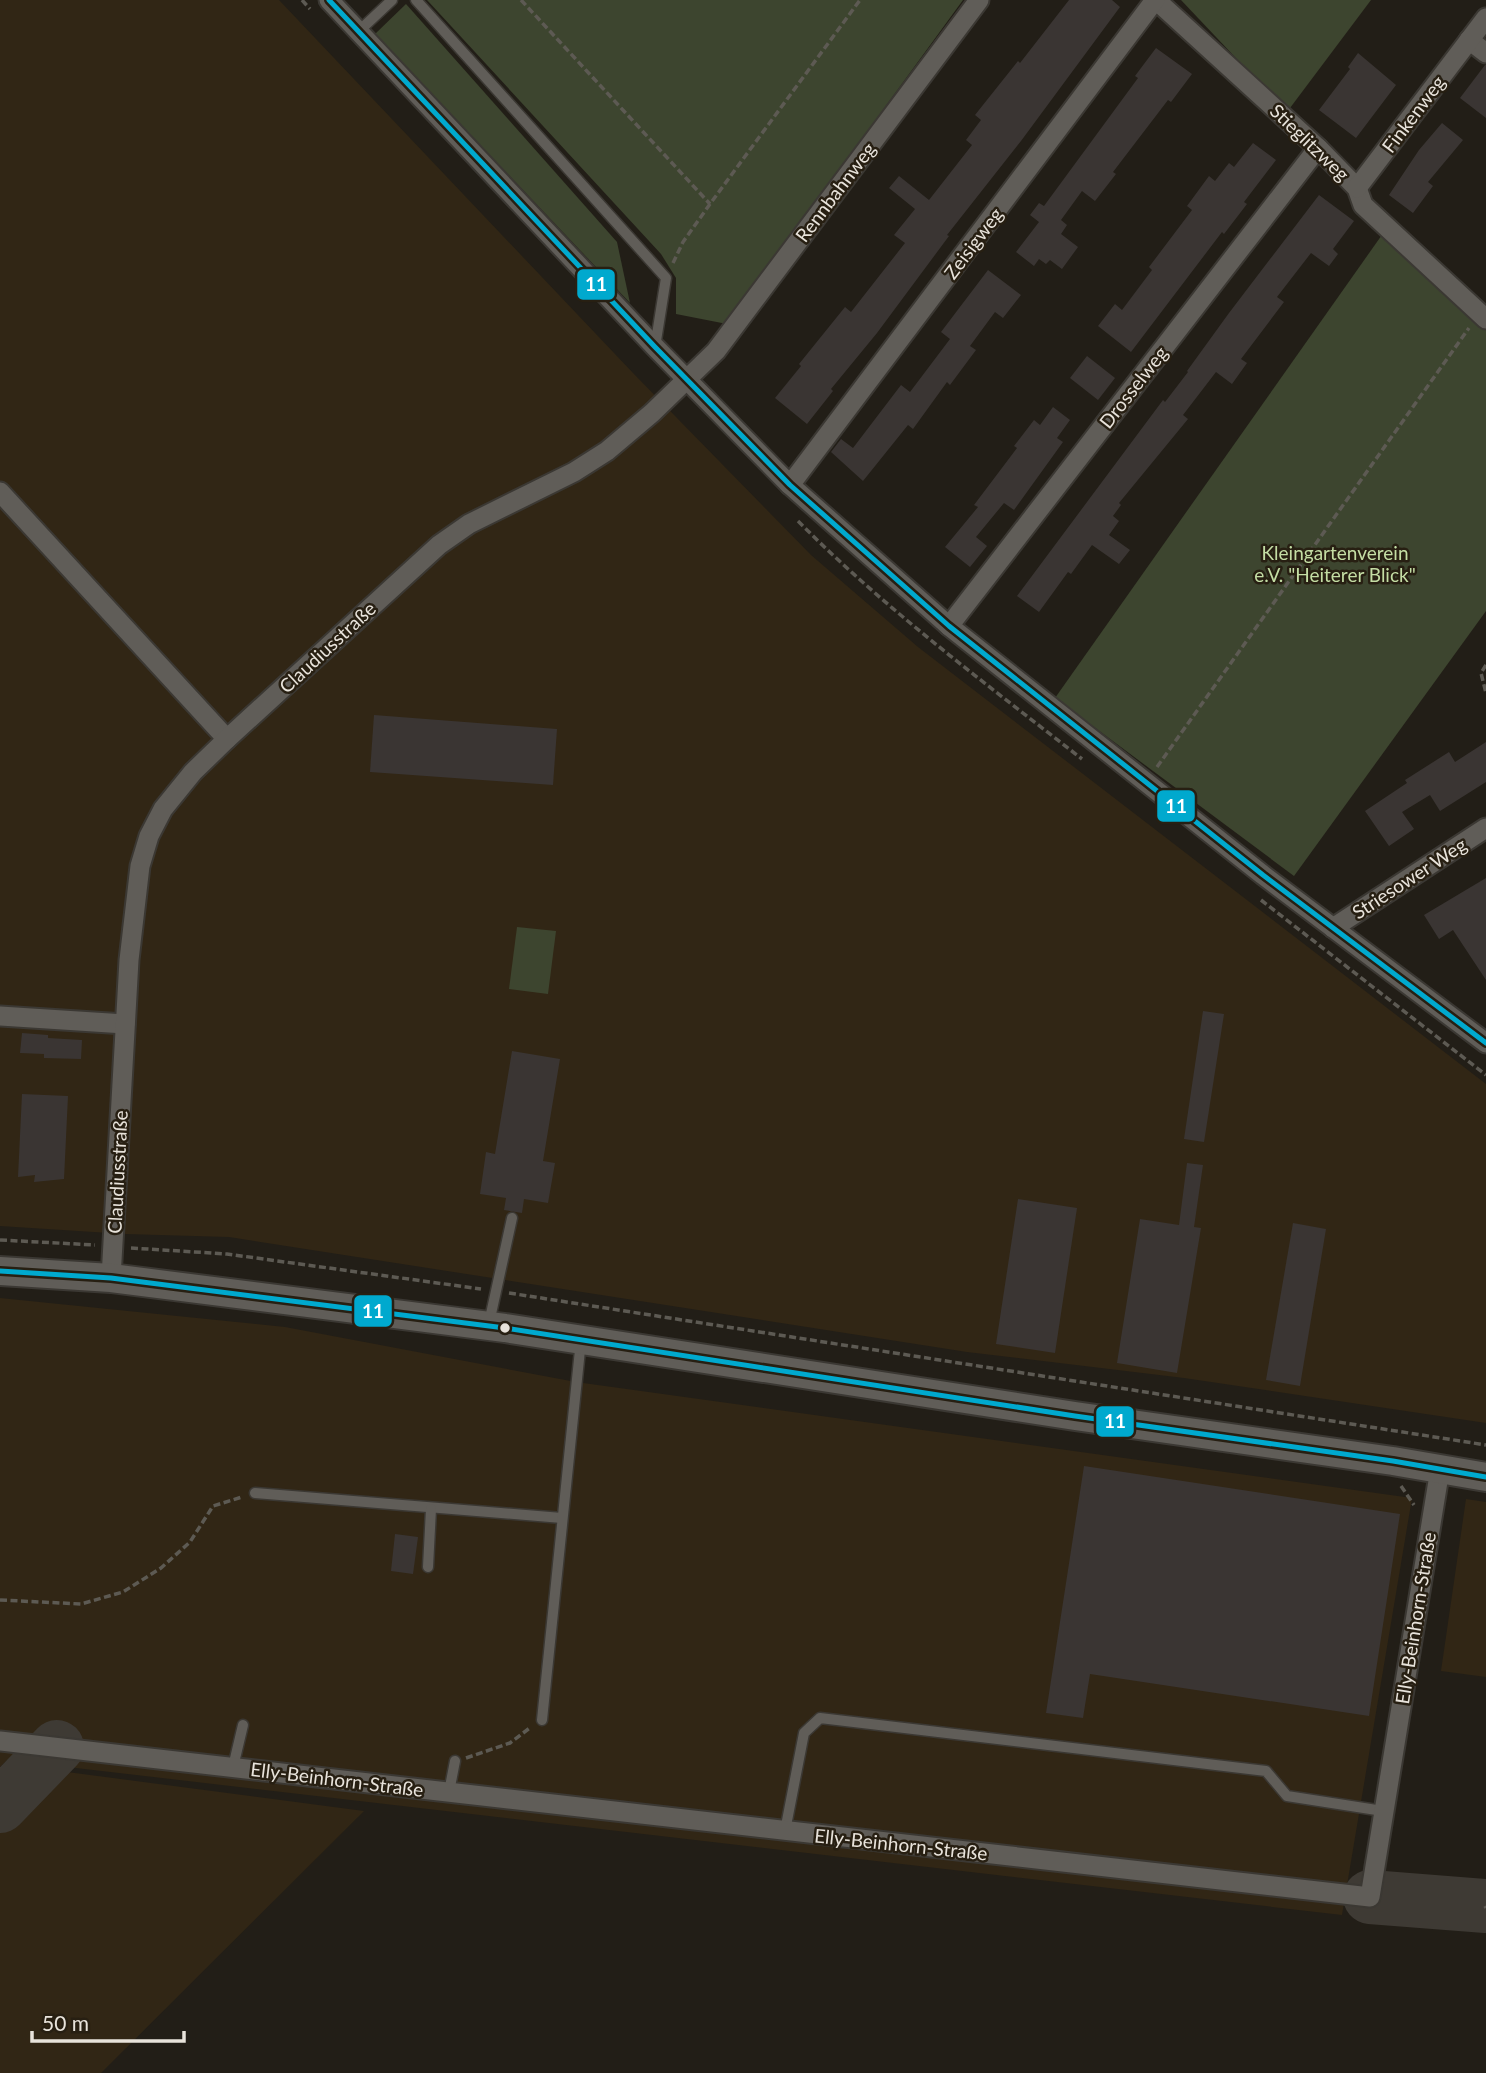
<svg xmlns="http://www.w3.org/2000/svg" width="1486" height="2073" font-family="Lato,sans-serif">
	<style>
		.built { fill: #312615 }
		.green { fill: #3d452f }
		.lines { fill: none; stroke-linecap: round; stroke-linejoin: round }
		.taxiway { stroke: #3e3a34; stroke-width: 54 }
		.building { fill: #3a3533 }
		.service-casing { stroke: #3b3833; stroke-width: 13 }
		.minor-casing { stroke: #3b3833; stroke-width: 23 }
		.secondary-casing { stroke: #3b3833; stroke-width: 32 }
		.path { stroke: #5d5a53; stroke-width: 3.5; stroke-dasharray: 7 3.5; stroke-linecap: butt }
		.service { stroke: #605d58; stroke-width: 10 }
		.minor { stroke: #605d58; stroke-width: 19 }
		.secondary { stroke: #605d58; stroke-width: 28 }
		.bus-1-casing { stroke: #271f12; stroke-width: 10 }
		.bus-1 { stroke: #00a9ce; stroke-width: 5 }
		.bus-dot { fill: #e8e3db; stroke: #271f12; stroke-width: 2.5 }
		.labels { text-anchor: middle; dominant-baseline: central; stroke-width: 5; stroke-linejoin: round; paint-order: stroke }
		.street-label { font-size: 19px; fill: #e8e3db; stroke: #271f12 }
		.park-label { font-size: 19px; fill: #c4dda4; stroke: #271f12 }
		.line-badge { stroke: #271f12; stroke-width: 2.5 }
		.badge-label { font-size: 19px; text-anchor: middle; font-weight: bold; fill: #fff }
	</style>
	<rect width="100%" height="100%" fill="#221e17"/>
	<!-- built -->
	<g class="built">
		<polygon points="0,0 279,0 633,373 811,555 918,647 1486,1084 1486,1423 1184,1378 967,1352 229,1237 125,1234 0,1226"/>
		<polygon points="0,1298 285,1327 576,1382 1412,1498 1342,1915 7,1760 0,1767"/>
		<polygon points="1466,1499 1486,1502 1486,1677 1441,1671"/>
		<polygon points="14,1765 364,1811 101,2073 0,2073 0,1779"/>
	</g>
	<!-- green -->
	<g class="green">
		<polygon points="427,0 963,0 727,324 676,314 676,278 661,254"/>
		<polygon points="1181,0 1371,0 1287,112"/>
		<polygon points="406,4 617,242 630,303 375,34"/>
		<polygon points="1384,232 1486,328 1486,611 1294,876 1055,698"/>
		<polygon points="517,927 556,931 548,994 509,989"/>
	</g>
	<g class="lines">
		<!-- taxiway -->
		<g class="taxiway">
			<polyline points="0,1806 57,1747"/>
			<polyline points="1370,1897 1486,1906"/>
		</g>
	</g>
	<!-- building -->
	<g class="building">
		<polygon points="1069,0 1112,0 1120,7 1021,141 947,235 949,236 877,333 831,389 833,391 807,424 775,398 801,366 799,364 845,307 851,312 905,243 894,235 915,209 889,188 899,176 929,200 972,145 966,140 981,120 975,115 1018,61 1020,63"/>
		<polygon points="1156,48 1192,74 1171,102 1168,100 1113,172 1116,174 1095,201 1082,191 1061,220 1067,225 1061,234 1078,247 1062,269 1050,260 1046,264 1039,259 1034,266 1016,252 1039,222 1030,215 1039,203 1044,206 1138,78 1135,76"/>
		<polygon points="1358,53 1396,85 1356,138 1319,110 1350,69 1348,67"/>
		<polygon points="1485,65 1486,65 1486,118 1460,98"/>
		<polygon points="1442,123 1463,140 1428,182 1433,186 1413,213 1389,195 1419,150"/>
		<polygon points="1253,143 1276,160 1244,202 1247,204 1224,234 1222,232 1131,352 1098,326 1115,304 1122,310 1152,270 1149,267 1192,210 1187,206 1209,176 1215,181 1229,163 1234,167"/>
		<polygon points="1319,195 1354,221 1333,249 1338,254 1329,266 1311,253 1277,297 1284,302 1241,359 1247,363 1232,384 1216,372 1183,415 1188,419 1119,503 1121,505 1113,516 1119,521 1109,535 1130,550 1119,564 1092,545 1071,574 1068,572 1039,612 1017,596 1163,400 1165,402 1188,372 1187,371 1229,313"/>
		<polygon points="988,270 1021,295 1003,318 995,312 970,346 976,350 950,385 947,382 913,429 908,425 863,481 831,452 841,439 853,448 901,385 910,392 950,339 941,332"/>
		<polygon points="1087,356 1115,378 1098,400 1070,378"/>
		<polygon points="1053,407 1070,420 1057,438 1063,442 1014,510 1004,503 976,537 987,546 970,567 945,547 978,507 974,505 1017,448 1014,446 1034,420 1040,425"/>
		<polygon points="374,715 557,729 553,785 370,772"/>
		<polygon points="1486,742 1486,782 1440,811 1430,795 1402,812 1414,829 1389,846 1365,811 1407,783 1405,780 1449,752 1455,762"/>
		<polygon points="1486,878 1486,980 1453,930 1439,939 1424,915"/>
		<polygon points="1203,1011 1224,1014 1204,1142 1184,1139"/>
		<polygon points="22,1033 48,1035 48,1038 82,1040 81,1059 44,1058 44,1054 20,1053"/>
		<polygon points="512,1051 560,1059 543,1161 555,1163 548,1203 524,1199 522,1213 504,1210 506,1198 480,1194 486,1152 495,1154"/>
		<polygon points="22,1094 68,1096 64,1179 34,1182 35,1175 18,1177"/>
		<polygon points="1187,1163 1203,1165 1194,1227 1201,1228 1177,1373 1117,1363 1140,1219 1179,1225"/>
		<polygon points="1018,1199 1077,1208 1055,1353 996,1344"/>
		<polygon points="1293,1223 1326,1229 1300,1386 1266,1380"/>
		<polygon points="1084,1466 1400,1514 1369,1716 1090,1674 1083,1718 1046,1713"/>
		<polygon points="395,1534 418,1537 413,1574 391,1571"/>
	</g>
	<g class="lines">
		<defs>
			<g id="service">
				<polyline points="416,0 666,278 655,347"/>
				<polyline points="359,31 392,0"/>
				<polyline points="489,1323 512,1218"/>
				<polyline points="255,1493 562,1518"/>
				<polyline points="428,1567 431,1509"/>
				<polyline points="542,1720 581,1340"/>
				<polyline points="233,1767 243,1725"/>
				<polyline points="449,1792 455,1761"/>
				<polyline points="785,1831 804,1733 820,1718 1266,1771 1287,1796 1383,1811"/>
			</g>
			<g id="minor">
				<polyline points="329,0 655,347 790,485 949,626 1263,875 1486,1043"/>
				<polyline points="1156,0 1318,148 1357,188 1363,205 1486,319"/>
				<polyline points="1469,40 1486,53"/>
				<polyline points="1357,188 1486,18"/>
				<polyline points="790,485 1155,0"/>
				<polyline points="0,492 227,739"/>
				<polyline points="949,626 1318,148"/>
				<polyline points="1333,928 1486,828"/>
				<polyline points="0,1016 125,1024"/>
				<polyline points="111,1278 129,960 140,866 149,836 163,809 193,772 227,739 439,545 469,524 574,472 607,451 652,413 716,351 979,0"/>
				<polyline points="0,1741 1370,1897 1440,1469"/>
			</g>
			<polyline id="secondary" points="0,1271 111,1278 505,1328 1075,1416 1393,1461 1486,1477"/>
		</defs>
		<!-- service casing -->
		<use href="#service" class="service-casing"/>
		<!-- minor casing -->
		<use href="#minor" class="minor-casing"/>
		<!-- secondary casing -->
		<use href="#secondary" class="secondary-casing"/>
		<!-- path -->
		<g class="path">
			<polyline points="302,0 310,9"/>
			<polyline points="521,0 710,204"/>
			<polyline points="673,263 683,242 710,204 860,0"/>
			<path d="M798 521C885 609 985 683 1082 759"/>
			<polyline points="1486,665 1481,673 1486,693"/>
			<polyline points="1157,767 1469,328"/>
			<polyline points="1261,900 1486,1075"/>
			<polyline points="0,1240 95,1245"/>
			<polyline points="131,1248 227,1254 481,1289"/>
			<polyline points="509,1293 1486,1445"/>
			<polyline points="1401,1486 1414,1505"/>
			<polyline points="0,1600 81,1604 123,1592 161,1568 190,1542 213,1506 242,1497"/>
			<polyline points="466,1758 510,1743 531,1727"/>
			<polyline points="1485,1906 1486,1908"/>
		</g>
		<!-- service -->
		<use href="#service" class="service"/>
		<!-- minor -->
		<use href="#minor" class="minor"/>
		<!-- secondary -->
		<use href="#secondary" class="secondary"/>
		<defs>
			<g id="bus-1">
				<polyline points="329,0 655,347 790,485 949,626 1263,875 1486,1043"/>
				<polyline points="0,1271 111,1278 505,1328 1075,1416 1393,1461 1486,1477"/>
			</g>
		</defs>
		<!-- bus-1 casing -->
		<use href="#bus-1" class="bus-1-casing"/>
		<!-- bus-1 -->
		<use href="#bus-1" class="bus-1"/>
	</g>
	<!-- markers -->
	<circle class="bus-dot" cx="505" cy="1328" r="6"/>
	<g class="labels">
		<!-- street labels -->
		<g class="street-label">
			<text transform="translate(1413 114) rotate(-53)">Finkenweg</text>
			<text transform="translate(1310 142) rotate(44)">Stieglitzweg</text>
			<text transform="translate(835 192) rotate(-53)">Rennbahnweg</text>
			<text transform="translate(973 243) rotate(-53)">Zeisigweg</text>
			<text transform="translate(1133 387) rotate(-52)">Drosselweg</text>
			<text transform="translate(327 647) rotate(-43)">Claudiusstraße</text>
			<text transform="translate(1409 878) rotate(-33)">Striesower Weg</text>
			<text transform="translate(117 1172) rotate(-87)">Claudiusstraße</text>
			<text transform="translate(1415 1618) rotate(-81)">Elly-Beinhorn-Straße</text>
			<text transform="translate(337 1779) rotate(7)">Elly-Beinhorn-Straße</text>
			<text transform="translate(901 1844) rotate(6)">Elly-Beinhorn-Straße</text>
		</g>
		<!-- park labels -->
		<g class="park-label">
			<text x="1335" y="552">Kleingartenverein<tspan x="1335" dy="22">e.V. "Heiterer Blick"</tspan></text>
		</g>
	</g>
	<g class="line-badge">
		<rect x="576" y="268" width="40" height="33" rx="7" fill="#00a9ce"/>
		<rect x="1156" y="789" width="40" height="34" rx="7" fill="#00a9ce"/>
		<rect x="353" y="1294" width="40" height="34" rx="7" fill="#00a9ce"/>
		<rect x="1095" y="1405" width="40" height="33" rx="7" fill="#00a9ce"/>
	</g>
	<g class="badge-label">
		<text x="596" y="291">11</text>
		<text x="1176" y="813">11</text>
		<text x="373" y="1318">11</text>
		<text x="1115" y="1428">11</text>
	</g>
	<!-- scale -->
	<path d="M32 2031v10h152v-10" fill="none" stroke="#e8e3db" stroke-width="3.5"/>
	<text x="42" y="2031" font-size="21" fill="#e8e3db" stroke="#271f12" stroke-width="5" paint-order="stroke">50 m</text>
</svg>
